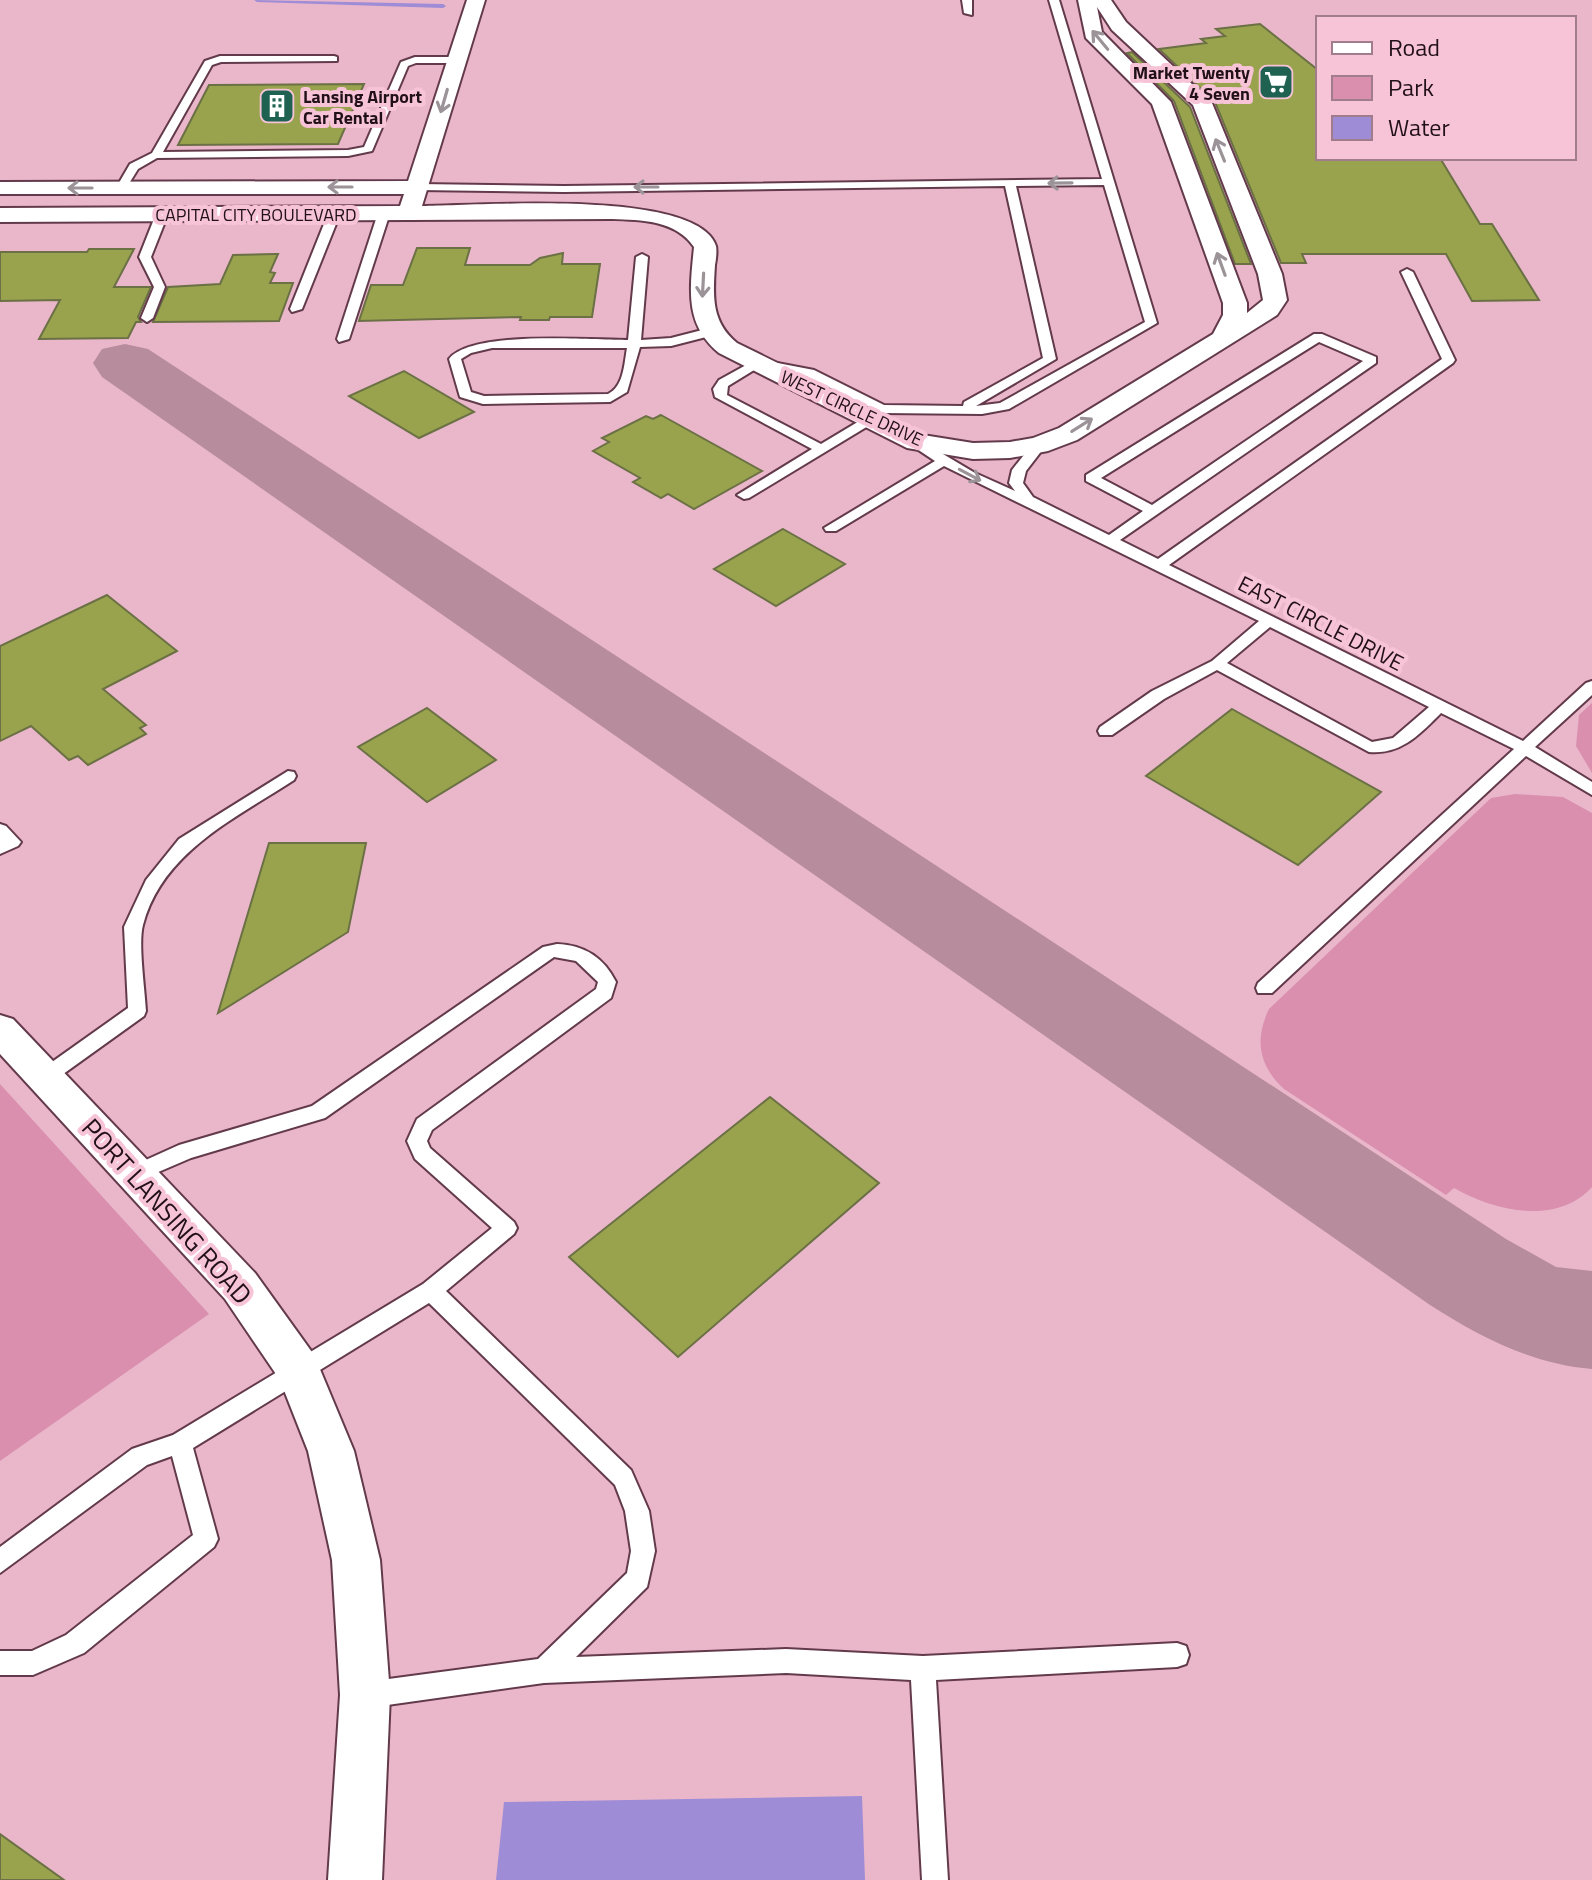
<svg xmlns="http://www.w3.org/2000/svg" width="1592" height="1880" font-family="'Titillium Web',sans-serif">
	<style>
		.green { fill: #d98fad }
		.water { fill: #9e8cd7 }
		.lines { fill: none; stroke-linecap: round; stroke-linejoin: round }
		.stream { fill: #9e8cd7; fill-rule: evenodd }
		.taxiway { fill: #b78c9c; fill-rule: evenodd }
		.building { fill: #99a24d; stroke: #6b7045; stroke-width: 2 }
		.service-casing { stroke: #633a4b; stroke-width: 4 }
		.minor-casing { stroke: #633a4b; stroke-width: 4 }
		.service { fill: #fff; fill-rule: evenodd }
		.minor { fill: #fff; fill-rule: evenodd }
		.oneway { stroke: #9b9397 }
		.labels { text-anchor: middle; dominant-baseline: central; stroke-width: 8; stroke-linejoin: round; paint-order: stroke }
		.far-poi-label { font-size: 18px; font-weight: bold; fill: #211017; stroke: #f7c4d7; text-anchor: end }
		.far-street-label { font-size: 18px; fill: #211017; stroke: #f7c4d7 }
		.street-label { font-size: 22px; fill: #211017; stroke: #f7c4d7 }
		.near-street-label { font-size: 26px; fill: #211017; stroke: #f7c4d7 }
	</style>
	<rect width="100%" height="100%" fill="#eab7ca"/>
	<!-- green -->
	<g class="green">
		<polygon points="1592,703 1592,773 1576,746 1579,715"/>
		<path d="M1515 794 1563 797 1592 813V1187C1557 1226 1494 1211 1454 1188L1446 1195 1284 1089C1259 1066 1254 1040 1269 1009L1491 798Z"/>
		<polygon points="0,1084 209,1314 0,1461"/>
	</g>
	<!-- water -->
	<polygon class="water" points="862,1796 865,1880 496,1880 504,1802"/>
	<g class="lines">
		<!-- stream -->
		<polygon class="stream" points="254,0 443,4 446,6 443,8 257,2"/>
		<!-- taxiway -->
		<path class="taxiway" d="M125 344 148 349 1506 1239 1556 1267 1592 1271V1369C1532 1364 1480 1337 1430 1305L102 377 93 363 102 349Z"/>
	</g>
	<!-- building -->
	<g class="building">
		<polygon points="1260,24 1318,70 1318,158 1440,158 1480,224 1492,224 1539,300 1472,301 1446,254 1302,254 1306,263 1281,263 1215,102 1159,49 1206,43 1201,39 1225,36 1216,29"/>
		<polygon points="1132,52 1190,107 1251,264 1235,264 1174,101 1127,53"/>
		<polygon points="364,84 338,144 178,145 209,85"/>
		<polygon points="417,248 470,248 465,265 530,265 540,258 563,253 562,264 600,264 592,317 550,317 549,320 520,320 521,317 359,321 371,285 403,285"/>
		<polygon points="89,249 134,249 114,287 151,287 138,317 141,322 136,322 128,338 39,339 60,300 0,301 0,252 87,252"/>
		<polygon points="275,254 278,254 270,272 275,273 270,283 293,283 279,321 153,322 168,287 220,284 233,255"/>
		<polygon points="404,371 474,412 419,438 349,396"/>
		<polygon points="661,415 762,471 694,509 668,494 661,498 633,482 640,478 593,451 609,442 602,438 646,416 653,419"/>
		<polygon points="783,529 845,564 776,606 714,569"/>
		<polygon points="107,595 177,651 103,689 146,725 140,728 146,734 88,765 78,756 69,760 31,726 0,741 0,646"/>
		<polygon points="427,708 496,760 427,802 358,747"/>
		<polygon points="1232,709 1381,792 1298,865 1146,776"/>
		<polygon points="269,843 366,843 348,932 218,1013"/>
		<polygon points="770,1097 879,1183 678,1357 569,1257"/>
		<polygon points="0,1834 64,1880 0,1880"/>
	</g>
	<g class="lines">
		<defs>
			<g id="service">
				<polygon points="962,0 972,0 972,15 964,13"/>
				<path d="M1049 0H1059L1157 323 1009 409 982 414 882 413 806 376 759 367 728 386 727 395 821 444 866 417 878 420 749 498 744 499 737 495 812 449 715 397 713 389 719 380 757 359 814 370 884 405 963 406 964 402 1043 358 1005 186 564 192 418 190 413 187 418 184 564 186 1102 179ZM1104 185 1145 322 1000 403 976 406 1056 359 1016 186Z"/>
				<polygon points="334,56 337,57 337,61 221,62 212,65 163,152 348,150 364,147 401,62 415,57 456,57 461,60 456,63 416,63 408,66 372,151 348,156 157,158 138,169 125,190 116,188 130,164 152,153 205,61 220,56"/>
				<polygon points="384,210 390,213 349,339 339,342 337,339 378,213"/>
				<polygon points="162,211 168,214 151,257 165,287 153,318 147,322 141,318 154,287 139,257 156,214"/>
				<polygon points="334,211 340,214 302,309 292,312 290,309 328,214"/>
				<path d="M642 254 648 257 641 340 671 338 710 328 716 332 714 335 671 346 640 347 627 392 610 402 483 404 460 397 449 359C472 330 590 340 628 340L636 257ZM492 348H627C624 364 624 386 608 394L484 396 471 392 461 359 471 353Z"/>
				<path d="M1407 269 1413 272 1455 360 1453 363 1169 565 1523 741 1586 683 1592 681V695L1535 747 1592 782V795L1526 756 1272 993H1258L1256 988 1258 983 1514 749 1441 713C1420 734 1401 755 1369 752L1217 670 1164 699 1112 735H1100L1098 731 1100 727 1152 691 1212 661 1259 621 944 466 836 531H826L824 528 935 461 911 445V439L916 438 975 473 1015 491 1009 483 1012 470 1034 442H1044L1046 445 1026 471 1023 483 1033 497 1109 535 1143 511 1086 481V475L1314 334H1322L1376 357V363L1120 540 1158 559 1442 359 1401 272ZM1319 342 1363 361 1152 505 1101 478ZM1270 627 1429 707 1393 738 1372 742 1227 663Z"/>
				<path d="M288 771 294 772 296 776 294 780C236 818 162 852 143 925 138 943 145 990 146 1011L144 1016 52 1082H38L35 1077 38 1072 128 1008 124 927 146 880 179 839Z"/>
				<polygon points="0,824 6,826 21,842 18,846 0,854"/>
				<path d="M557 944C585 945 604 958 616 982L611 998 432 1130 427 1141 430 1148 514 1222 517 1228 514 1234 446 1291 631 1470 649 1511 655 1551 647 1587 576 1657 786 1649 923 1656 1177 1643 1186 1646 1189 1655 1186 1664 1177 1667 936 1680 948 1880H922L911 1680 786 1673 544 1683 366 1708 357 1704 353 1695 357 1686 366 1682 538 1659 627 1573 631 1551 625 1511 615 1485 429 1303 193 1448 218 1539 214 1547 84 1653 33 1675H0V1651H32L66 1635 193 1535 172 1456 147 1465 0 1573V1547L132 1449 173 1435 423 1284 492 1228 415 1159 407 1141 417 1119 596 989 598 982 576 961 554 957 325 1118 191 1158 135 1182 128 1180 125 1174 128 1168 179 1145 312 1106 543 947Z"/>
			</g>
			<g id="minor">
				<path d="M467 0H485L422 206C475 206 697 188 716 246 717 251 716 260 715 265 713 296 711 322 737 343L923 435 973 443 1010 442 1033 438 1059 428 1213 334 1223 315V303L1152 104 1086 38 1078 0H1111L1126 22 1212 103 1282 274 1287 300 1277 315 1077 440 1048 451 1010 458 973 459 907 448 719 353C684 324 690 289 694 247 676 220 641 220 612 219L0 222V208L400 206 404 194H0V182L408 181ZM1097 7 1112 30 1193 105 1258 274 1263 300 1247 313V303L1171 102 1102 32Z"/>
				<polygon points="0,1015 13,1019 255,1273 314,1355 354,1451 380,1560 390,1695 382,1880 328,1880 340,1695 332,1560 308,1451 280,1380 225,1299 0,1054"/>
			</g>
		</defs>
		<!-- service casing -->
		<use href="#service" class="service-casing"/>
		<!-- minor casing -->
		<use href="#minor" class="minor-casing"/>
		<!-- service -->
		<use href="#service" class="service"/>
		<!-- minor -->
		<use href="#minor" class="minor"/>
	</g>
	<!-- one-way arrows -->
	<defs><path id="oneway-shaft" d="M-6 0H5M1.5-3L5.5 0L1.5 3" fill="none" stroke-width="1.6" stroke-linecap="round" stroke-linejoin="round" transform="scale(2)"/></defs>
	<g class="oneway">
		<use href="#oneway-shaft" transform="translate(1100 40) rotate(-130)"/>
		<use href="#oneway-shaft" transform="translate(444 101) rotate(106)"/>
		<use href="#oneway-shaft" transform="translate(1220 150) rotate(-112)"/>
		<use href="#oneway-shaft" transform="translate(1060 183) rotate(179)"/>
		<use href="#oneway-shaft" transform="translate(340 187) rotate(180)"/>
		<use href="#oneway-shaft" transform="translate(646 187) rotate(-180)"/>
		<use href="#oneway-shaft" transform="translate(80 188) rotate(180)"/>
		<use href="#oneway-shaft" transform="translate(1221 264) rotate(-110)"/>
		<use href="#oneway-shaft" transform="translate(703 285) rotate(93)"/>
		<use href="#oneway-shaft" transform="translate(1082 425) rotate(-32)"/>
		<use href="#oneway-shaft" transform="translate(970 475) rotate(28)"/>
	</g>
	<!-- icons -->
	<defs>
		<symbol id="supermarket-square" viewBox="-11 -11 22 22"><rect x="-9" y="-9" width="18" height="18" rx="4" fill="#1f6252" stroke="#f7c4d7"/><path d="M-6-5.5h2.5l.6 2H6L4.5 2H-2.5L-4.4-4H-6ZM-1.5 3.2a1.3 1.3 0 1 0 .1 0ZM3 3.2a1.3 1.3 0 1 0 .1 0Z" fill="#fff"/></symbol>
		<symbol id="building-square" viewBox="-11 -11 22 22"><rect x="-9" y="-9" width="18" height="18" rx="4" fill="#1f6252" stroke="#f7c4d7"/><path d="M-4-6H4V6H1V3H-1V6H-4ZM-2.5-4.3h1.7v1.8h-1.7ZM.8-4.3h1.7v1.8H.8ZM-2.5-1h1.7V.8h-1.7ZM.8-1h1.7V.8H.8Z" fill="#fff"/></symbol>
	</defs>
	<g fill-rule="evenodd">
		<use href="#supermarket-square" x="1256" y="62" width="40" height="40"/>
		<use href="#building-square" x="257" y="86" width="40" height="40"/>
	</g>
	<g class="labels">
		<!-- far-poi labels -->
		<g class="far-poi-label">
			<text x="1250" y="72">Market Twenty<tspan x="1250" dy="21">4 Seven</tspan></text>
			<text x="303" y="96" text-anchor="start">Lansing Airport<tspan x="303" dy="21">Car Rental</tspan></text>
		</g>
		<!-- far-street labels -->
		<g class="far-street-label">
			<text x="256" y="214">CAPITAL CITY BOULEVARD</text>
			<text transform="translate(852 408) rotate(25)">WEST CIRCLE DRIVE</text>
		</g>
		<!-- street labels -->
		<g class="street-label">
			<text transform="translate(1321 623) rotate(27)">EAST CIRCLE DRIVE</text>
		</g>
		<!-- near-street labels -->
		<g class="near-street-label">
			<text transform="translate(167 1211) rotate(48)">PORT LANSING ROAD</text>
		</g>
	</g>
	<!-- legend -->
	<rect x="1316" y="16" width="260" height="144" fill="#f7c4d7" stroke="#a17c8a" stroke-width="2"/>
	<rect x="1332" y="42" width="40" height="12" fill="#ffffff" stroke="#a17c8a" stroke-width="2"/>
	<text x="1388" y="56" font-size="24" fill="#211017">Road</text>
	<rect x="1332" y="76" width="40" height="24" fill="#d98fad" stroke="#a17c8a" stroke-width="2"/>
	<text x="1388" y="96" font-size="24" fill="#211017">Park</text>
	<rect x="1332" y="116" width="40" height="24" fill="#9e8cd7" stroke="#a17c8a" stroke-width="2"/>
	<text x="1388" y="136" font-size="24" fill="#211017">Water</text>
</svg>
